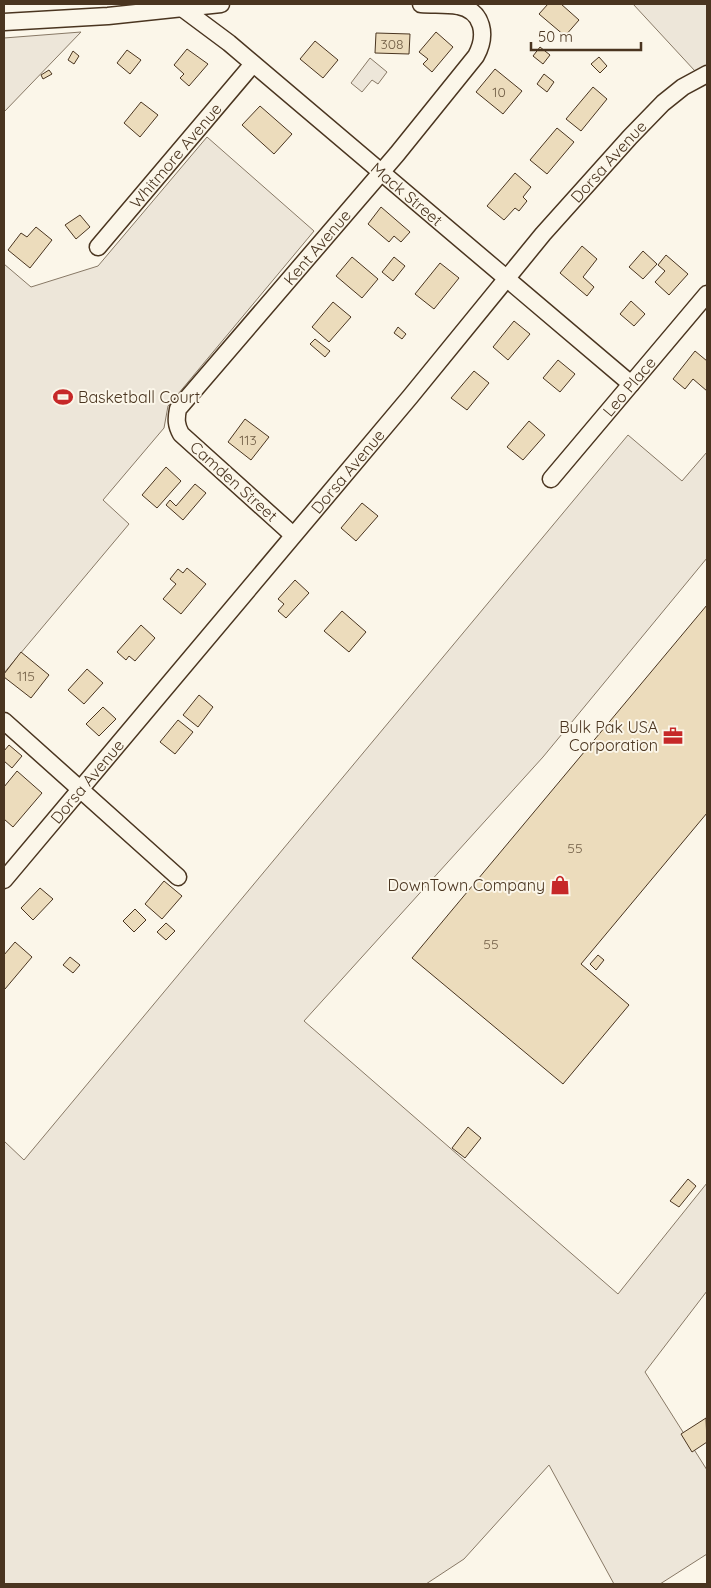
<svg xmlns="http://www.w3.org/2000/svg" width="711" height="1588" font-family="Quicksand,sans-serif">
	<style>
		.green { fill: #ede6d9; stroke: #887966 }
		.building { fill: #ecdcbc; stroke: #4a3520 }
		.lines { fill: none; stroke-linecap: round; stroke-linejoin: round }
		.minor-casing { stroke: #4a3520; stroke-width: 19 }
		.minor { stroke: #fbf6e9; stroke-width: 16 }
		.labels { text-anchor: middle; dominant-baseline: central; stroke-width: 4; stroke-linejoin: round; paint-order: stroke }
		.number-label { font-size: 14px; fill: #725f47 }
		.street-label { font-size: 16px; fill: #4a3520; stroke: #fbf6e9 }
		.poi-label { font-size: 16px; fill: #4a3520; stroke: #fbf6e9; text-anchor: end }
	</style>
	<rect width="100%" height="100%" fill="#fbf6e9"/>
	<!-- green -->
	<g class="green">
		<polygon points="633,4 707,4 707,84"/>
		<polygon points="81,32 4,112 4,38"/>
		<polygon points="370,58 387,72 378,84 372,80 362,92 351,83"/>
		<polygon points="207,137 314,231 168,406 164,428 103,500 129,524 4,673 4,264 31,287 98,266"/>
		<polygon points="628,435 682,481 707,452 707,558 543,757 304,1021 618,1294 707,1183 707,1291 645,1372 707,1470 707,1554 660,1584 614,1584 549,1465 464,1559 426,1584 4,1584 4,1141 24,1160"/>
	</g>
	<!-- building -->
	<g class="building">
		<polygon points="548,4 561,4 579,20 565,36 539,14"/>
		<polygon points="436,32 453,47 432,72 423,64 428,59 419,52"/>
		<polygon points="376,33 410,34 409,54 375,53"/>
		<polygon points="315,41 338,60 323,78 300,59"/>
		<polygon points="540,47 550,55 543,64 533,56"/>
		<polygon points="187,49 208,64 189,86 180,78 184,74 174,65"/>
		<polygon points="127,50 141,60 130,74 117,63"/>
		<polygon points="73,51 79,56 74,64 68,60"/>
		<polygon points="599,57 607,66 600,73 591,64"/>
		<polygon points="495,69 522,91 503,114 476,92"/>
		<polygon points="49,70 52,74 43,79 41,75"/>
		<polygon points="544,74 554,82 547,92 537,84"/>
		<polygon points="593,87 607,99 581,131 566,119"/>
		<polygon points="141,102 158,115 140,137 124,123"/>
		<polygon points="260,106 292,134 274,154 242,125"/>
		<polygon points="557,128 574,142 547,174 530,160"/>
		<polygon points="515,173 531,187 523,197 527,201 519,211 515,208 504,220 487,206"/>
		<polygon points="381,207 410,232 401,242 394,236 389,242 368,224"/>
		<polygon points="80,215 90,227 76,239 65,225"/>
		<polygon points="36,227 52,240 30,268 8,250 21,233 27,237"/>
		<polygon points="582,246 597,259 583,277 594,287 587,296 560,273"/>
		<polygon points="643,251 657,264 643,279 629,267"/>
		<polygon points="666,255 688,274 669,295 655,282 665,271 658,265"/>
		<polygon points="352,257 378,279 362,298 336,276"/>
		<polygon points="394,257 405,266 393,281 382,272"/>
		<polygon points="440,263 459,278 434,309 415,294"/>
		<polygon points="631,301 645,314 634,326 620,314"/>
		<polygon points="333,302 351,317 329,342 312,327"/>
		<polygon points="514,321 530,334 508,360 493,347"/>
		<polygon points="398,327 406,334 402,339 394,333"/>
		<polygon points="315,339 330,351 325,357 310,344"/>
		<polygon points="695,351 707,361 707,391 693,379 685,389 673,379"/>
		<polygon points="558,360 575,374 560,392 543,378"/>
		<polygon points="474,371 489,383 467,410 451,398"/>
		<polygon points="245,419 269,437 251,460 228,442"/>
		<polygon points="529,421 545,435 523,460 507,447"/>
		<polygon points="166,467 181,481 157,508 142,495"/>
		<polygon points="195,484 206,493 183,520 166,505 170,500 176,506"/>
		<polygon points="362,503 378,516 356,541 341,528"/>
		<polygon points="187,568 206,584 181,614 163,599 176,584 170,579 178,569 183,573"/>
		<polygon points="295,580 309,593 286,618 278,611 284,604 278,599"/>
		<polygon points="707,605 707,813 581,964 629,1005 563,1084 412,958"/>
		<polygon points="342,611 366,632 349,652 324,631"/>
		<polygon points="141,625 155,638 135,661 129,656 126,660 117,652"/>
		<polygon points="21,652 49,675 31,698 4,677 4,674"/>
		<polygon points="87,669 103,683 84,704 68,690"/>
		<polygon points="199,695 213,707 198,727 183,715"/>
		<polygon points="103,707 116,719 99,736 86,724"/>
		<polygon points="178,720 193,732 175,754 160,742"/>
		<polygon points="9,745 22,756 12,768 4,761 4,751"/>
		<polygon points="17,771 42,793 13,827 4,819 4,787"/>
		<polygon points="164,881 182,896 162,919 145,904"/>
		<polygon points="40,888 53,899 33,920 21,908"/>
		<polygon points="135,909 146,920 134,932 123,921"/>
		<polygon points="166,923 175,931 166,940 157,932"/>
		<polygon points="15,942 32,957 5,989 4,988 4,955"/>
		<polygon points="598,955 604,960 596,970 590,964"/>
		<polygon points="70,957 80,965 73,973 63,965"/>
		<polygon points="468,1127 481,1138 465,1158 452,1148"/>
		<polygon points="688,1179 696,1186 679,1207 670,1201"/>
		<polygon points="706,1418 707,1442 692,1452 681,1434"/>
	</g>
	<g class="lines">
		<defs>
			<g id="minor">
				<path id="s1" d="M182 8 229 43 631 384"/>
				<polyline points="4,22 108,16 221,4"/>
				<path id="s2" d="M98 247 253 64"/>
				<path id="s3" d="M551 479 707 294"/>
				<path id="s4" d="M293 535 181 434C176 425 176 419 178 409L397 154 476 56C487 36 484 11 458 6 446 4 433 5 421 4"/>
				<polyline points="4,721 178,877"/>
				<path id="s5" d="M4 880 410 397 543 234 630 137 663 103 683 87 707 74"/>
			</g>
		</defs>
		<!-- minor casing -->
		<use href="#minor" class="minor-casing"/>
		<!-- minor -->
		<use href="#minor" class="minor"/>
	</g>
	<!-- icons -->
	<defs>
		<symbol id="stadium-bare" viewBox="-9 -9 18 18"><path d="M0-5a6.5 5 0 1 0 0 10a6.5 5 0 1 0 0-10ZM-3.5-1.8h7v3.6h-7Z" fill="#c62828" stroke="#fbf6e9" stroke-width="2.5" paint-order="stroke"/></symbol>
		<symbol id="office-bare" viewBox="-9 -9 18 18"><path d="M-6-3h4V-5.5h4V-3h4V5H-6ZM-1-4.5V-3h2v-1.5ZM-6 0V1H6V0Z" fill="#c62828" stroke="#fbf6e9" stroke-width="2.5" paint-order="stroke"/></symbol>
		<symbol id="shop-bare" viewBox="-9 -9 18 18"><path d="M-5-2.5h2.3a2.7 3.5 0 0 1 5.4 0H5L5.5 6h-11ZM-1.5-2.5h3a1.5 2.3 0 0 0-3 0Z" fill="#c62828" stroke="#fbf6e9" stroke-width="2.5" paint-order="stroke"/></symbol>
	</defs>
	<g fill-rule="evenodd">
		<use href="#stadium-bare" x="49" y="383" width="28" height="28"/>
		<use href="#office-bare" x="659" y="722" width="28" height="28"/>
		<use href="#shop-bare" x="546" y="871" width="28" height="28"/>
	</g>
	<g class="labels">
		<!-- number labels -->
		<g class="number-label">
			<text x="392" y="44">308</text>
			<text x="499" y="92">10</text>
			<text x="248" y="440">113</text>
			<text x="26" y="676">115</text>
			<text x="575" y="848">55</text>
			<text x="491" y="944">55</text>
		</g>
		<!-- street labels -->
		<g class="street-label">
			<text stroke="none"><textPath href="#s2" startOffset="120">Whitmore Avenue</textPath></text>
			<text stroke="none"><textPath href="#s5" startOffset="939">Dorsa Avenue</textPath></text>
			<text stroke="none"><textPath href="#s1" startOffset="292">Mack Street</textPath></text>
			<text stroke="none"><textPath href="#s4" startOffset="390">Kent Avenue</textPath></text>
			<text stroke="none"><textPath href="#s3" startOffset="121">Leo Place</textPath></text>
			<text stroke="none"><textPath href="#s5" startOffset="534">Dorsa Avenue</textPath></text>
			<text transform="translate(234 481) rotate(42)">Camden Street</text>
			<text stroke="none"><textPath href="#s5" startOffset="129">Dorsa Avenue</textPath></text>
		</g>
		<!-- poi labels -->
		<g class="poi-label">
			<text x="78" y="397" text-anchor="start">Basketball Court</text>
			<text x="658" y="727">Bulk Pak USA<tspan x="658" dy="18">Corporation</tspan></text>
			<text x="545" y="885">DownTown Company</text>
		</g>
	</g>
	<!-- border -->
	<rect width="711" height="1588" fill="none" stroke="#4a3520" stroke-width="10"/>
	<!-- scale -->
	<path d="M531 42v8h110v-8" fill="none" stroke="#4a3520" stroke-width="2.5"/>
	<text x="538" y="42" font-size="15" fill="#4a3520" stroke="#fbf6e9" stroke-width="4" paint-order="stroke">50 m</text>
</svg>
